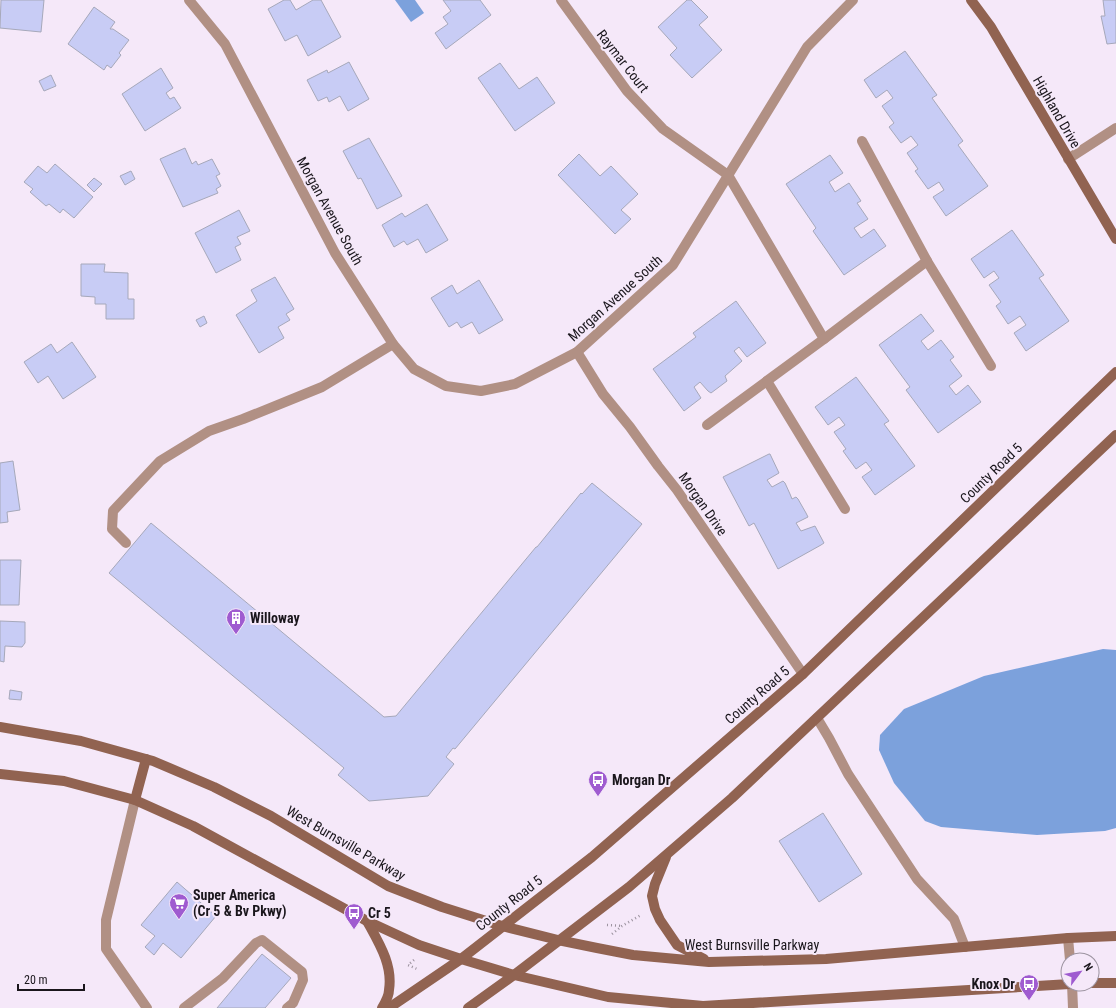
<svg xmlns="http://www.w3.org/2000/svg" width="1116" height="1008" font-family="'Roboto Condensed',sans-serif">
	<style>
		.water { fill: #7ca1dc }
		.building { fill: #c8ccf5; stroke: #a6a8ba }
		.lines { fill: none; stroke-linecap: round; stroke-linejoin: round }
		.path { stroke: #9b929e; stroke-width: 2.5; stroke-dasharray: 1 3; stroke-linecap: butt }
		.lane { stroke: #b19084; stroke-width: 10 }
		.street { stroke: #b19084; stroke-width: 10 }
		.secondary { stroke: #916351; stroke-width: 10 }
		.labels { text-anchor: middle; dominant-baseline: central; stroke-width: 4; stroke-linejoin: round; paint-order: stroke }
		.street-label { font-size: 14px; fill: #1a161c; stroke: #f5e8f9 }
		.poi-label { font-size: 14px; font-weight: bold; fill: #1a161c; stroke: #f5e8f9; text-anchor: start }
	</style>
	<rect width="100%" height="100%" fill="#f5e8f9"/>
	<!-- water -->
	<g class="water">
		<polygon points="395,0 415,0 424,13 411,22"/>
		<polygon points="1103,649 1116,650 1116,828 1105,831 1037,835 941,827 925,821 894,783 879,750 880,735 904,709 984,676"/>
	</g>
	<!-- building -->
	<g class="building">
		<polygon points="1,0 44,0 41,32 0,28"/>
		<polygon points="284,0 290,0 296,10 313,0 321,0 341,37 308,56 297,35 285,41 268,9"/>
		<polygon points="443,0 480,0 491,15 446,49 435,33 448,24 443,17 451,11"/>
		<polygon points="687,0 691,0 708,17 699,25 722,50 692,78 670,55 677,48 658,27"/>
		<polygon points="1103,0 1116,0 1116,43 1107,44 1101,16 1105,16"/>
		<polygon points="94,7 115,22 110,29 113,29 129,40 119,53 121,55 111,68 107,65 104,70 68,44"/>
		<polygon points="905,51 937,95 932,98 963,141 958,145 988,186 946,216 933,197 944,190 939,182 928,189 915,171 918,169 907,153 918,145 911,136 901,143 889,127 894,123 882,106 893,98 887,90 876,98 864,80"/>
		<polygon points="349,62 369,99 348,111 340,96 329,102 327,97 318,101 307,80 327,70 328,73"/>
		<polygon points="500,63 519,89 537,77 555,103 515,131 478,78"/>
		<polygon points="161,68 173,88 166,93 170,99 174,97 181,108 145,131 122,94"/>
		<polygon points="51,75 56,86 44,91 39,81"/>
		<polygon points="369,138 402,196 377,209 361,178 358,179 343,151"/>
		<polygon points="185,148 192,164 196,161 198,165 212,159 220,174 216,176 221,186 216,189 218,193 183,207 160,159"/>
		<polygon points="579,154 600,176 611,166 638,194 621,210 631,219 615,234 558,175"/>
		<polygon points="830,155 843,173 829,182 835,192 849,183 861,201 857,203 868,219 854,228 861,238 874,229 886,246 844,275 813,231 816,228 786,184"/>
		<polygon points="55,164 93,197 74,218 63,209 60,213 49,204 46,206 30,192 33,189 24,182 38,166 47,173"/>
		<polygon points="131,171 135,179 125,185 120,176"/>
		<polygon points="94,178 102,184 94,192 87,185"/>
		<polygon points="427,204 448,240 426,253 418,239 407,245 404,241 394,247 382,225 402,213 405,217"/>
		<polygon points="239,210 250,231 237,237 241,244 235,247 241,260 216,273 195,233"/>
		<polygon points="1012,230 1044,275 1039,278 1069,321 1026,351 1014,333 1026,325 1020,316 1008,324 996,306 1001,302 989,285 999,278 994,271 984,278 971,259"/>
		<polygon points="81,264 105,264 104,272 128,273 128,299 134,299 134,319 106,319 106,304 95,304 95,297 81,296"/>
		<polygon points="275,277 294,309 286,314 290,320 278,327 284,338 259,353 236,315 257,301 251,290"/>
		<polygon points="479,280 503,320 479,334 472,322 461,328 457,322 449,327 431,298 452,285 457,294"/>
		<polygon points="736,301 766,343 747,357 739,347 734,351 742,361 725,376 727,381 711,393 708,391 700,382 694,387 701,398 684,411 653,369 696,337 693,333"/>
		<polygon points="921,314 934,331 921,341 928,350 941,340 954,357 950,360 962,376 949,386 956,395 968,385 981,402 938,433 906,390 910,387 879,345"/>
		<polygon points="204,316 207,323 200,327 196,320"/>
		<polygon points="72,342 96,377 63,399 48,376 38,383 24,362 51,344 57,353"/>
		<polygon points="856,377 889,421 884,424 915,466 875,495 862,477 872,470 866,462 856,469 843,451 846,449 834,432 845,425 839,417 828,425 815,407"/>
		<polygon points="769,454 770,454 779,473 767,480 772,487 783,481 785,483 790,494 792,499 796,497 798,499 806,513 808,517 796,523 801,531 815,526 824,543 821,545 778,569 754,523 749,526 723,477"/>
		<polygon points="13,461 20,510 7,512 8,522 0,523 0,463"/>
		<polygon points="592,483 642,524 455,749 453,748 446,757 454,764 428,796 369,801 338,775 344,768 109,573 151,523 384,717 396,716 536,547 537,547 581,493 582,494"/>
		<polygon points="0,560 21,560 19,605 0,605"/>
		<polygon points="0,621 25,622 25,643 22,647 5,646 4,662 0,661"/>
		<polygon points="10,690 22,692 21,700 9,699"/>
		<polygon points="823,813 862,874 819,902 779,841"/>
		<polygon points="177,882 216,916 181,958 163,943 154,955 145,947 155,936 141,925"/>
		<polygon points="262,954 291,978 265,1008 217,1008"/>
	</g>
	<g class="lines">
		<!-- path -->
		<g class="path">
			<polyline points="607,925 622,926"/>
			<polyline points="612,934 622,926 641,915"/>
			<polyline points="414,960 408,965 417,969"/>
		</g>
		<!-- lane -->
		<g class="lane">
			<polyline points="126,543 112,529 113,511 160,461 209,431 243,419 322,387 393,344"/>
			<polyline points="817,718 829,738 848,774 917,879 954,919 965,947"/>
			<polyline points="135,800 106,920 106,949 147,1008"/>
			<polyline points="184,1008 223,978 256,943 262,940 302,972 303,980 293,1003 287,1008"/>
		</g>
		<!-- street -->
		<g class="street">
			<polyline points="189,0 225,44 335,253 393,344 414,369 446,386 481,391 515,384 577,352 673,265 807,47 853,0"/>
			<polyline points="561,0 627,91 663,129 728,175 824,339 707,425"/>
			<polyline points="862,141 927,261"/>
			<polyline points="1068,159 1116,128"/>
			<polyline points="824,339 927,261 991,366"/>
			<polyline points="577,352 603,394 630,427 658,466 677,490 803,674"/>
			<polyline points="767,381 845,509"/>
			<polyline points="1068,938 1070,960"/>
			<polyline points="1072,984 1073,1008"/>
		</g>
		<!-- secondary -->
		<g class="secondary">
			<polyline points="971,0 991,27 1116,239"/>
			<polyline points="0,727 81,741 153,761 214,787 271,816 388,886 442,907 502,926 558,940 597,948 633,955 709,962 826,959 1068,938 1116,936"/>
			<polyline points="0,774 64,781 135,800 193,826 367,921 419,945 461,959 514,975 608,997 703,1006 1070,984"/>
			<polyline points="135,800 146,759"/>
			<polyline points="666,857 655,884 652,896 655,909 660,920 677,945 704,959"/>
			<path d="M367 921C379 943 393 965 389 990 389 996 385 1003 382 1008"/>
			<polyline points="1092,983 1116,983"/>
			<polyline points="389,1008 461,959 592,857 803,674 1116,372"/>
			<polyline points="468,1008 514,975 629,887 732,798 1116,435"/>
		</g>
	</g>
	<!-- icons -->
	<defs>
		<symbol id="building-pin" viewBox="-11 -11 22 30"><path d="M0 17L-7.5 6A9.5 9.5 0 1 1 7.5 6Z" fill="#9f5bd0" stroke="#f5e8f9"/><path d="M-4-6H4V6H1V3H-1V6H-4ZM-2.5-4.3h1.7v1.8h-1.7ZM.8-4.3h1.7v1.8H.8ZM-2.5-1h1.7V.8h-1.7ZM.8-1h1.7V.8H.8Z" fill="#fff"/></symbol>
		<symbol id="bus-pin" viewBox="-11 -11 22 30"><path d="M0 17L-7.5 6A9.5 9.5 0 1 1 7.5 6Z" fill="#9f5bd0" stroke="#f5e8f9"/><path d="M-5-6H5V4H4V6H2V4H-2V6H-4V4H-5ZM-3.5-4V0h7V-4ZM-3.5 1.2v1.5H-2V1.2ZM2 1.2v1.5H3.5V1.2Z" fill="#fff"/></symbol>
		<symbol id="supermarket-pin" viewBox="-11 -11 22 30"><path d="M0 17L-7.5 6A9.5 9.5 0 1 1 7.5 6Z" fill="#9f5bd0" stroke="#f5e8f9"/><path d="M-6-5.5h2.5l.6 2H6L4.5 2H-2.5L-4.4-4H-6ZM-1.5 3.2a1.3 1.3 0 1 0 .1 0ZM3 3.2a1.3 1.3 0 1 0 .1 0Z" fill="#fff"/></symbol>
	</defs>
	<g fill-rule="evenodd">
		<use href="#building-pin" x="225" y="607" width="22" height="30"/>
		<use href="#bus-pin" x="587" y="769" width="22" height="30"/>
		<use href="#supermarket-pin" x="168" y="892" width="22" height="30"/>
		<use href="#bus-pin" x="343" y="902" width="22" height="30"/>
		<use href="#bus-pin" x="1018" y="973" width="22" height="30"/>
	</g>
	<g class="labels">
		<!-- street labels -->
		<g class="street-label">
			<text transform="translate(623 61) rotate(52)">Raymar Court</text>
			<text transform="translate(1057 112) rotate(60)">Highland Drive</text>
			<text transform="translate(330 211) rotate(61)">Morgan Avenue South</text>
			<text transform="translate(615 298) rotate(-42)">Morgan Avenue South</text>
			<text transform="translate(991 473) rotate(-44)">County Road 5</text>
			<text transform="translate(703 504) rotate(55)">Morgan Drive</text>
			<text transform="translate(757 695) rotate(-41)">County Road 5</text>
			<text transform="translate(346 843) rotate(30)">West Burnsville Parkway</text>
			<text transform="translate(509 903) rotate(-38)">County Road 5</text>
			<text x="752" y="945">West Burnsville Parkway</text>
		</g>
		<!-- poi labels -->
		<g class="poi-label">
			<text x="250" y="618">Willoway</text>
			<text x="612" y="780">Morgan Dr</text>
			<text x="193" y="895">Super America<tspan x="193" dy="16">(Cr 5 &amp; Bv Pkwy)</tspan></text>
			<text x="368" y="913">Cr 5</text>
			<text x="1015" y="984" text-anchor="end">Knox Dr</text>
		</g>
	</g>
	<!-- north arrow -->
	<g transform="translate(1080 972) rotate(58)"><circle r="19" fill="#f5e8f9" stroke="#9d94a1"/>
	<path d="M0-3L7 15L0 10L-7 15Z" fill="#9f5bd0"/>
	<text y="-6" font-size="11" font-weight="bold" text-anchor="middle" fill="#1a161c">N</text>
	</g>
	<!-- scale -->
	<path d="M18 984v6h66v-6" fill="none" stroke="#1a161c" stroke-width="2"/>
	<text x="24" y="984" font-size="12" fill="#1a161c" stroke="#f5e8f9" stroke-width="3" paint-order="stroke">20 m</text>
</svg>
